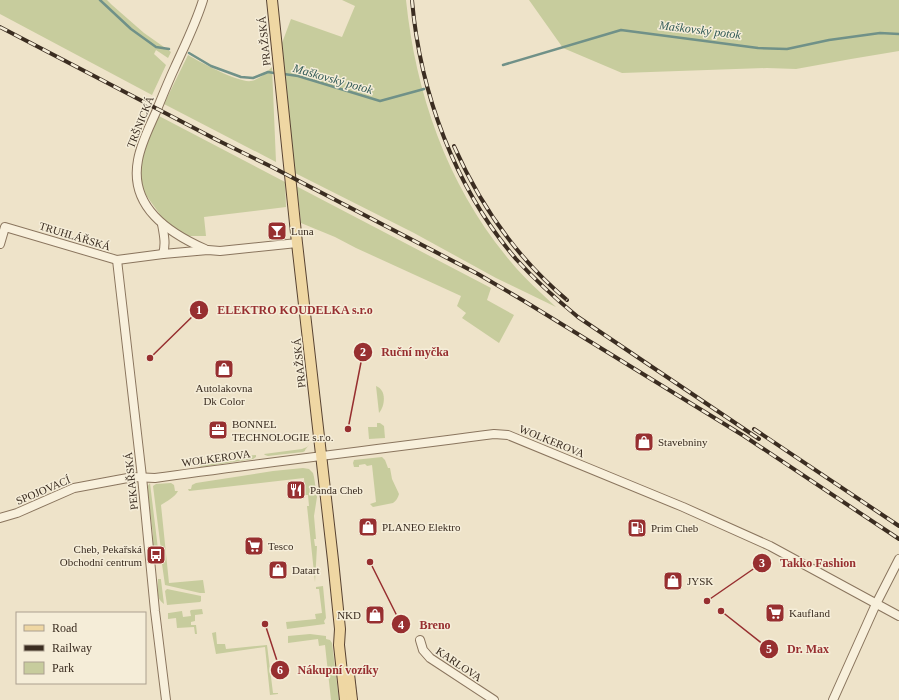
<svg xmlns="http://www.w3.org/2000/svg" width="899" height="700" font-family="'Times New Roman',serif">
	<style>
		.green { fill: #c7cc9d }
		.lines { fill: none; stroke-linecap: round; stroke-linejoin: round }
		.stream { stroke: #709188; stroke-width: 2.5 }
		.minor-casing { stroke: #8a755e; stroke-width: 10 }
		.major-casing { stroke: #584332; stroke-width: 12 }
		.minor { stroke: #f8f0dc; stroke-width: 8 }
		.major { stroke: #efd7a3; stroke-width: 10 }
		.rail-casing { stroke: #3b2d21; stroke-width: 4 }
		.rail { stroke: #f5edd8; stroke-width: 2.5; stroke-dasharray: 8; stroke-linecap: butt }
		.labels { text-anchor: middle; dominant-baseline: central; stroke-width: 3; stroke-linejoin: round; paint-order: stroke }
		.street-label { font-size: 11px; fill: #3b2d21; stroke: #f5edd8 }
		.poi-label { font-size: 11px; fill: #3b2d21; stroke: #f5edd8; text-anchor: start }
		.water-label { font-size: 12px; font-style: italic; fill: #315a57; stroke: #f5edd8 }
		.leader { fill: none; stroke: #972f30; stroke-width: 1.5 }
		.callout-dot { fill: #972f30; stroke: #f5edd8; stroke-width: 1.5 }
		.mark-label { font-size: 12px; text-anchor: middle; font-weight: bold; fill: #fff }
		.callout-label { font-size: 12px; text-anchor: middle; font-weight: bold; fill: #972f30; stroke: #f5edd8; stroke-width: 3; stroke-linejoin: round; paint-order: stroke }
	</style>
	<rect width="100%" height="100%" fill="#eee3c9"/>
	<!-- green -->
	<g class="green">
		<polygon points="0,0 107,0 112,5 144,33 171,52 168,58 156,50 154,54 166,65 152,95 0,14"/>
		<path d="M342 0H406C416 96 448 187 511 262 524 278 541 293 556 307L496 278 414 233 293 172 291 131 282 43 291 19 342 37 355 6Z"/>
		<polygon points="529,0 899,0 899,51 851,59 796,69 767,68 622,73 563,48"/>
		<path d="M188 55C200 62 239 83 251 81 260 79 266 73 272 67L276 162 164 104Z"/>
		<polygon points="159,116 285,182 286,207 204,217 206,236 183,236 164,220 143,191 140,172 142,162 146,145"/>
		<polygon points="296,186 491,288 487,300 514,315 499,343 462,318 466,313 457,306 461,296 356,248 335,237 301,223 299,205"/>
		<path d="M376 386C387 390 385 406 379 413Z"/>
		<polygon points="377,423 380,423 384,426 385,438 369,439 368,427 377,427"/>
		<polygon points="309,445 305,450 305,451 303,452 268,456 265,455 264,454 302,449 307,447"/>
		<polygon points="256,455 256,457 253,459 201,467 198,464 199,463 202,465 242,459 242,456"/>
		<path d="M382 457 385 460 388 468H390L392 479 399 494C398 498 396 501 393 503L373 507 370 504 376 502 372 465 367 466 365 464 359 465V467H354L353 463 354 460Z"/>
		<polygon points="303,468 309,469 313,473 314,477 317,497 314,516 316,539 314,539 315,546 317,546 315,582 307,506 309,506 308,495 305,495 304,478 189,491 188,489 191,489 192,485 196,483 273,471"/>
		<polygon points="150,483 158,549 155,550 151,540 153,535 149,502 146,497 147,487"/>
		<path d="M171 483 174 485 175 491H178C175 497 167 501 161 505L169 583 203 580 205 593H200L165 585 161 557 164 556 163 550H161L153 486 156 484Z"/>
		<path d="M158 579H161V580L164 604C155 598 158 589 158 579Z"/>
		<polygon points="323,586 326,618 324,621 325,624 287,629 286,622 316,619 315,614 322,613 319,589 316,589 316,587"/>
		<polygon points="167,589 201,596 201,601 200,602 167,605 165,591"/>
		<polygon points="202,609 203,614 195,615 195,621 191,622 191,625 196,625 197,634 195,634 194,627 177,628 176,618 168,619 168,613 169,613 182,611 183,617 191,616 190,611 191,610"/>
		<polygon points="216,632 217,644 225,644 226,649 267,645 273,693 278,693 278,694 270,695 265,647 216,654 212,633"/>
		<polygon points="310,634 326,636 326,639 330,640 332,643 339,700 331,700 325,645 319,646 318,639 288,643 288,636"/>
	</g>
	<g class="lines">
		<!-- stream -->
		<g class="stream">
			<polyline points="100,0 131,29 156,47 169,49"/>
			<polyline points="189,53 211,66 241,77 253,78 268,72 274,73"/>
			<polyline points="503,65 621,30 758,48 787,49 829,40 880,33 899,34"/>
			<polyline points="284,74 298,76 380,101 424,89"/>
		</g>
		<defs>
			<g id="minor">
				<path d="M203 0C196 23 185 45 175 67 168 82 162 97 156 112 149 128 141 143 138 160 129 207 169 233 205 249"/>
				<path d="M162 224C164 235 166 244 163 254"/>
				<polyline points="0,244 5,227 117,260 163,254 208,250 220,251 297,243"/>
				<polyline points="117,260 142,477 155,611 166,700"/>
				<path d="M0 518 17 513 74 488 133 477 155 478C268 462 381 449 494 434L508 435 683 507 770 546 899 616"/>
				<polyline points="420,640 423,650 430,658 494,700"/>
				<polyline points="833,700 876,604 899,559"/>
			</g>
			<g id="major">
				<polyline points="272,0 297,243 333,560 340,629 339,645 345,700"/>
				<polyline points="349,674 352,700"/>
			</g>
		</defs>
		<!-- minor casing -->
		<use href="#minor" class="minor-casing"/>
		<!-- major casing -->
		<use href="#major" class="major-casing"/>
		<!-- minor -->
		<use href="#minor" class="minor"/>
		<!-- major -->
		<use href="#major" class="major"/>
		<defs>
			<g id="rail">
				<path d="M412 0C420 93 455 188 516 259 535 280 556 299 578 317L759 439"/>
				<polyline points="0,27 217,140 270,166 478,274 524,301 744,436 899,539"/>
				<path d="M454 146C480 205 518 259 567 300"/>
				<polyline points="754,429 899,526"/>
			</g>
		</defs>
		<!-- rail casing -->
		<use href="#rail" class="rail-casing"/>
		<!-- rail -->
		<use href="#rail" class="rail"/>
	</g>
	<!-- icons -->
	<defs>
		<symbol id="bar-square" viewBox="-11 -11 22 22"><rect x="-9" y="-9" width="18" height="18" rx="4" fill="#972f30" stroke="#f5edd8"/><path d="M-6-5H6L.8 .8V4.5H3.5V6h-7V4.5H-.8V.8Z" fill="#fff"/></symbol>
		<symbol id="shop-square" viewBox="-11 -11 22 22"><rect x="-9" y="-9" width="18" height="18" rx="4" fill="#972f30" stroke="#f5edd8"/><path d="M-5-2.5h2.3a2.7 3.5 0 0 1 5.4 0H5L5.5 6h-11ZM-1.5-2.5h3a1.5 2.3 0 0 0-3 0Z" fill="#fff"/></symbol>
		<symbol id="office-square" viewBox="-11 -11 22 22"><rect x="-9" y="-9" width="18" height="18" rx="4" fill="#972f30" stroke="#f5edd8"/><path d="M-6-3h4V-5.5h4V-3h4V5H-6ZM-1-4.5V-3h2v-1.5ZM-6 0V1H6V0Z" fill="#fff"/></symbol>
		<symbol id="restaurant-square" viewBox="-11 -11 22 22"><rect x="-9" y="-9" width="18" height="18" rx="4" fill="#972f30" stroke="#f5edd8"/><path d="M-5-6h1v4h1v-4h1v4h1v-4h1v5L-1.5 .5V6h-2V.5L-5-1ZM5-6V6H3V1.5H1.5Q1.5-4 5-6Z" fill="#fff"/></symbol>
		<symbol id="fuel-square" viewBox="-11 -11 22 22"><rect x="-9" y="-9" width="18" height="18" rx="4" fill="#972f30" stroke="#f5edd8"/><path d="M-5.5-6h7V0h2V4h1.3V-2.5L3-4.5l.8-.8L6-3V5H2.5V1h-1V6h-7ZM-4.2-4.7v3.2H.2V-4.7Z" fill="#fff"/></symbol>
		<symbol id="supermarket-square" viewBox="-11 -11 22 22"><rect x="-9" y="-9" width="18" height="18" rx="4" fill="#972f30" stroke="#f5edd8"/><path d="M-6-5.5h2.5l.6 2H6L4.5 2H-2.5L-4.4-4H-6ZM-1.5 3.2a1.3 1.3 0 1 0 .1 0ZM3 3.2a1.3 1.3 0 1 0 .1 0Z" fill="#fff"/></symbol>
		<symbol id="bus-square" viewBox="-11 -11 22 22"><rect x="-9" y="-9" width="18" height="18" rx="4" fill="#972f30" stroke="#f5edd8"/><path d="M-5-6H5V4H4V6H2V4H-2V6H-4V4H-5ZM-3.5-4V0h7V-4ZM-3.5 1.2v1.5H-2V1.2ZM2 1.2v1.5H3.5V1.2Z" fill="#fff"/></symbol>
	</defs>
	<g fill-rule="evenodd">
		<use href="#bar-square" x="266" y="220" width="22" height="22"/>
		<use href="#shop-square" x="213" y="358" width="22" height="22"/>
		<use href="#office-square" x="207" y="419" width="22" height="22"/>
		<use href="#shop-square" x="633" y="431" width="22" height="22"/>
		<use href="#restaurant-square" x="285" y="479" width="22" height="22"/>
		<use href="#shop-square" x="357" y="516" width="22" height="22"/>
		<use href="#fuel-square" x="626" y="517" width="22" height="22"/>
		<use href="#supermarket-square" x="243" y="535" width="22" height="22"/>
		<use href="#bus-square" x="145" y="544" width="22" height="22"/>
		<use href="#shop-square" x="267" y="559" width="22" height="22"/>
		<use href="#shop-square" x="662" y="570" width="22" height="22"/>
		<use href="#supermarket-square" x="764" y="602" width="22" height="22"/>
		<use href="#shop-square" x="364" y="604" width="22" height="22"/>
	</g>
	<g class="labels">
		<!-- street labels -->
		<g class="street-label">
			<text transform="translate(264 41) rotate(-96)">PRAŽSKÁ</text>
			<text transform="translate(140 122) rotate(-68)">TRŠNICKÁ</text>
			<text transform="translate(75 236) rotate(17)">TRUHLÁŘSKÁ</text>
			<text transform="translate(299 363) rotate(-96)">PRAŽSKÁ</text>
			<text transform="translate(552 441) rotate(22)">WOLKEROVA</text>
			<text transform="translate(216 458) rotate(-8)">WOLKEROVA</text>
			<text transform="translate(131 481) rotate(-96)">PEKAŘSKÁ</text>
			<text transform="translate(43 490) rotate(-23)">SPOJOVACÍ</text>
			<text transform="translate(459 664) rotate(34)">KARLOVA</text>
		</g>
		<!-- poi labels -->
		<g class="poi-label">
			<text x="291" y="231">Luna</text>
			<text x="224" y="388" text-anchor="middle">Autolakovna<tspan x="224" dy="13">Dk Color</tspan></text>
			<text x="232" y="424">BONNEL<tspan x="232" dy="13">TECHNOLOGIE s.r.o.</tspan></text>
			<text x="658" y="442">Stavebniny</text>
			<text x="310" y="490">Panda Cheb</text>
			<text x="382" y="527">PLANEO Elektro</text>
			<text x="651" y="528">Prim Cheb</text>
			<text x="268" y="546">Tesco</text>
			<text x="142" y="549" text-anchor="end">Cheb, Pekařská<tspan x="142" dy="13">Obchodní centrum</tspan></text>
			<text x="292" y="570">Datart</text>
			<text x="687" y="581">JYSK</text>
			<text x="789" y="613">Kaufland</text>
			<text x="361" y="615" text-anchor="end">NKD</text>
		</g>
		<!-- water labels -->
		<g class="water-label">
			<text transform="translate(700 30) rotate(7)">Maškovský potok</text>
			<text transform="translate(333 79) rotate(16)">Maškovský potok</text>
		</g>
	</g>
	<!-- callouts -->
	<path class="leader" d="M150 358L199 310M348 429L363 352M707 601L762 563M370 562L401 624M721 611L769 649M265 624L280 670"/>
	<g class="callout-dot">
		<circle cx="150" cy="358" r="4"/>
		<circle cx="348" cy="429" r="4"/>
		<circle cx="707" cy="601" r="4"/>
		<circle cx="370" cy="562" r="4"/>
		<circle cx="721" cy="611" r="4"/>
		<circle cx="265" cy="624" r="4"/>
		<circle cx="199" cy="310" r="10"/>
		<circle cx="363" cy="352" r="10"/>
		<circle cx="762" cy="563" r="10"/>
		<circle cx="401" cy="624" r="10"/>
		<circle cx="769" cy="649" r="10"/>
		<circle cx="280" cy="670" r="10"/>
	</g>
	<g class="mark-label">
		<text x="199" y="314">1</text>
		<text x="363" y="356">2</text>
		<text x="762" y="567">3</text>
		<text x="401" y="629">4</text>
		<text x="769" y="653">5</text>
		<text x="280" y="674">6</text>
	</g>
	<g class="callout-label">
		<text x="295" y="314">ELEKTRO KOUDELKA s.r.o</text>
		<text x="415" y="356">Ruční myčka</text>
		<text x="818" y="567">Takko Fashion</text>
		<text x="435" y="629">Breno</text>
		<text x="808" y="653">Dr. Max</text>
		<text x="338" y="674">Nákupní vozíky</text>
	</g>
	<!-- legend -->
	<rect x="16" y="612" width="130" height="72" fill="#f5edd8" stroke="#aba08f"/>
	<rect x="24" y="625" width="20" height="6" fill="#efd7a3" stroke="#aba08f"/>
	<text x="52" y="632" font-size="12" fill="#3b2d21">Road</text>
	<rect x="24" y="645" width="20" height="6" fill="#3b2d21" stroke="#aba08f"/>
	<text x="52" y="652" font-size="12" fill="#3b2d21">Railway</text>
	<rect x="24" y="662" width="20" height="12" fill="#c7cc9d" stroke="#aba08f"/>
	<text x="52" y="672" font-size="12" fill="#3b2d21">Park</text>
</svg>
